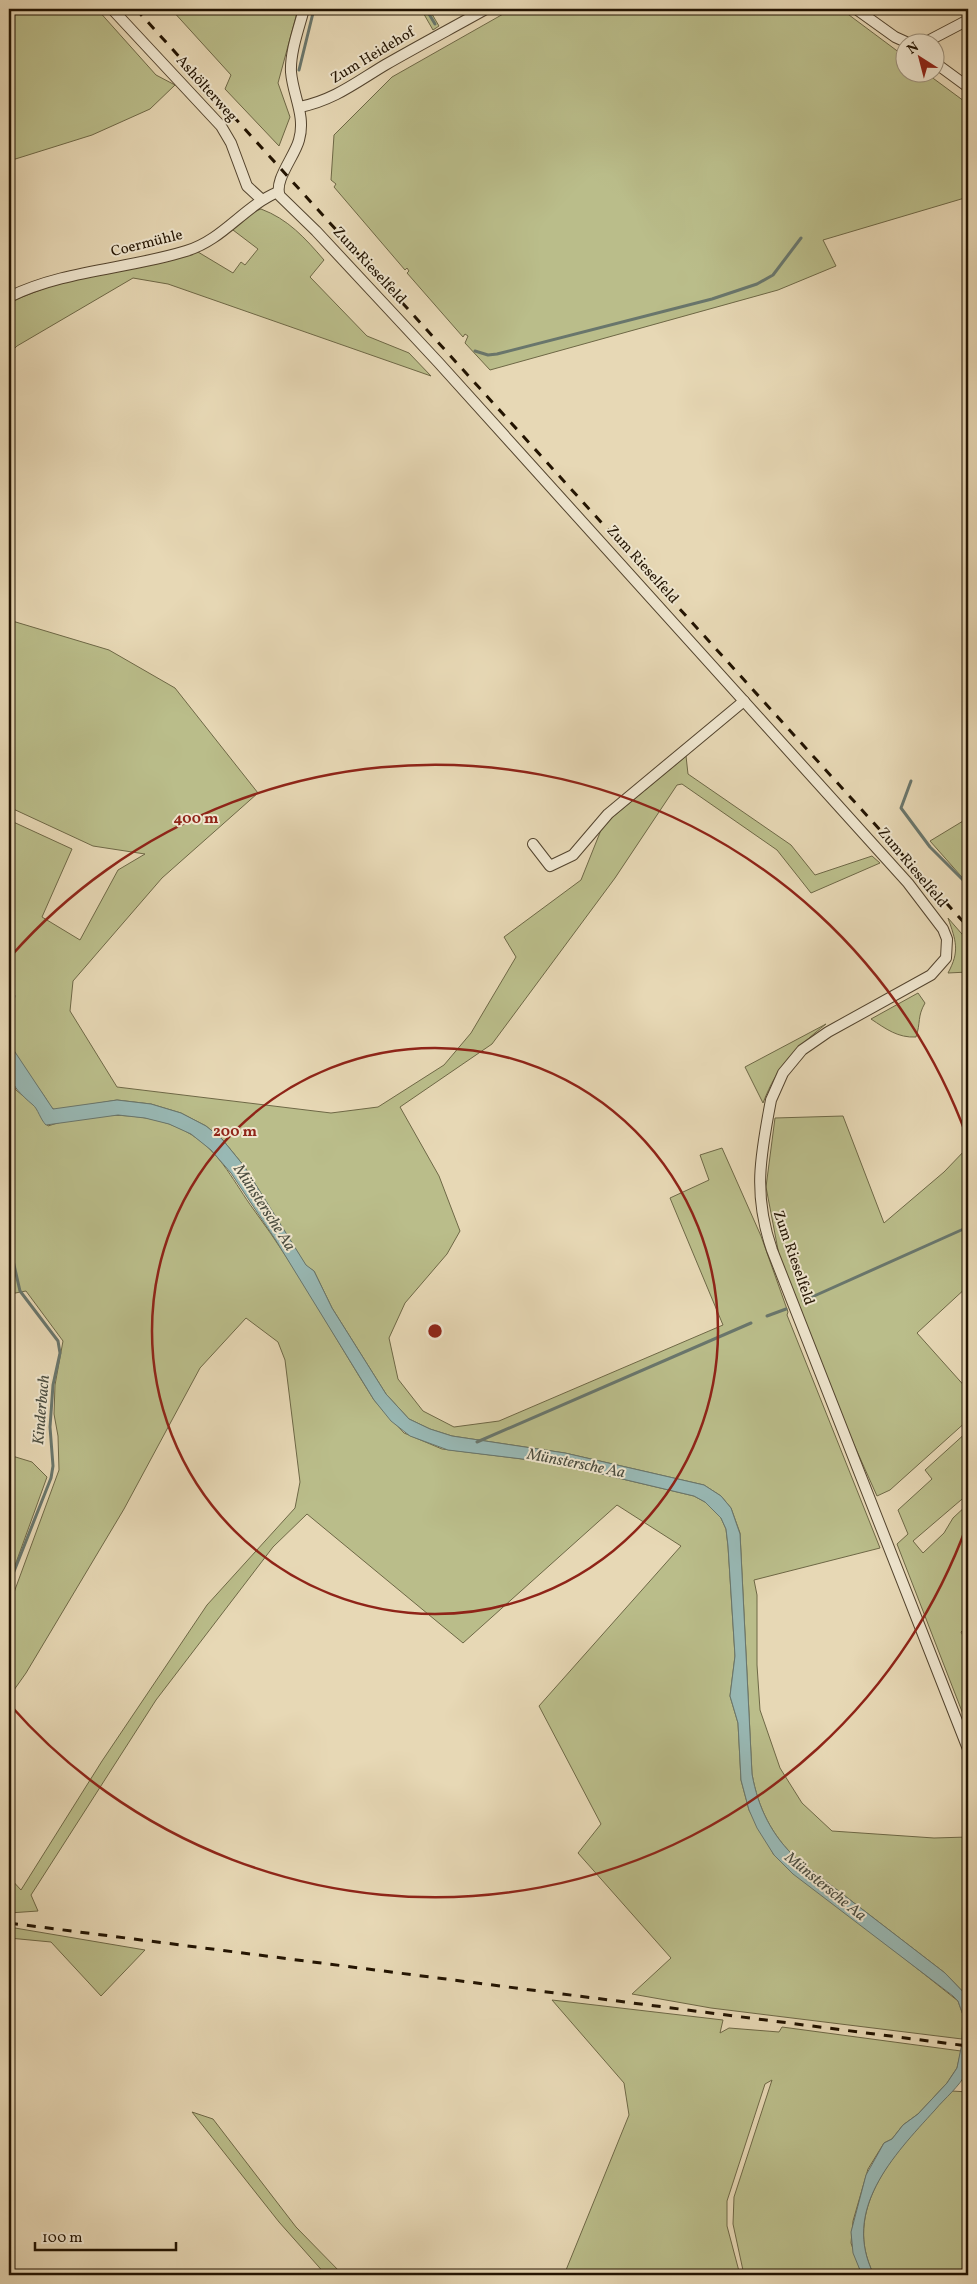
<svg xmlns="http://www.w3.org/2000/svg" width="977" height="2284" font-family="Vollkorn,serif">
	<style>
		.green { fill: #babd8a; stroke: #6e6846 }
		.water { fill: #98b8b4; stroke: #69766c }
		.lines { fill: none; stroke-linecap: round; stroke-linejoin: round }
		.stream { stroke: #69766c; stroke-width: 3 }
		.minor-casing { stroke: #53442e; stroke-width: 12 }
		.minor { stroke: #efe6cf; stroke-width: 10 }
		.rail { stroke: #221301; stroke-width: 3; stroke-dasharray: 9 9; stroke-linecap: butt }
		.ring { fill: none; stroke: #8f2418; stroke-width: 2.5 }
		.labels { text-anchor: middle; dominant-baseline: central; stroke-width: 4; stroke-linejoin: round; paint-order: stroke }
		.street-label { font-size: 15px; fill: #221301; stroke: #efe6cf }
		.water-label { font-size: 16px; font-style: italic; fill: #4b4d40; stroke: #efe6cf }
		.centre { fill: #8f2418; stroke: #efe6cf; stroke-width: 2.5 }
		.ring-label { font-size: 15px; text-anchor: middle; font-weight: bold; fill: #8f2418; stroke: #efe6cf; stroke-width: 4; stroke-linejoin: round; paint-order: stroke }
	</style>
	<rect width="100%" height="100%" fill="#e7d8b5"/>
	<filter id="stains"><feTurbulence type="fractalNoise" baseFrequency=".004" numOctaves="4"/><feColorMatrix values="0 0 0 0 .2 0 0 0 0 .09 0 0 0 0 .02 0 0 0 .5 -.17"/></filter>
	<radialGradient id="worn" r=".72"><stop offset=".6" stop-color="#630" stop-opacity="0"/><stop offset="1" stop-color="#630" stop-opacity=".3"/></radialGradient>
	<!-- green -->
	<g class="green">
		<polygon points="13,9 97,9 156,75 175,85 150,109 92,135 9,161 9,20"/>
		<polygon points="171,9 298,9 278,83 290,117 279,146 225,89 231,75"/>
		<polygon points="421,9 429,9 439,26 433,30"/>
		<polygon points="512,9 841,9 904,56 904,72 926,73 968,104 968,197 823,240 836,266 778,290 490,370 465,343 468,336 465,334 463,337 407,273 409,271 407,268 405,270 334,187 336,184 331,180 334,135 392,77"/>
		<path d="M261 209C288 219 305 238 324 260L310 277 367 336 409 353 431 376 168 284 133 278 17 346 9 354V302L61 282 198 252 233 273 241 262 245 265 258 249 233 230 250 213Z"/>
		<path d="M9 620 109 650 175 688 258 793 162 878 73 981 70 1011 117 1087 331 1113 378 1107 444 1065 471 1033 516 957 504 937 581 880 603 825 686 756 688 774 791 845 815 875 872 856 880 863 811 893 777 850 682 784 677 785 615 878 492 1044 400 1107 439 1176 460 1231 447 1254 405 1303 389 1338 398 1379 423 1411 454 1427 499 1421 723 1325 670 1198 709 1180 700 1155 722 1148 761 1236 788 1312 787 1315 880 1548 754 1580 757 1595V1665L760 1710 780 1768 802 1803 832 1831 934 1838 968 1837V1997L945 1973 797 1859C772 1836 758 1808 752 1774L740 1533 731 1508 721 1496 704 1485 565 1453 452 1436 430 1429 409 1419 386 1394 332 1308 314 1271 306 1266 244 1166 222 1139 206 1126 181 1113 151 1104 117 1100 57 1110 53 1109 49 1104C40 1086 11 1059 9 1042 5 1019 23 1000 9 978V820L72 849 42 917 80 940 118 870 145 854 93 846 9 807Z"/>
		<polygon points="968,818 968,884 930,841"/>
		<path d="M948 918 968 941V972L948 973C960 951 956 941 948 918Z"/>
		<path d="M918 993 925 1003C917 1017 921 1022 916 1037 898 1038 886 1029 871 1019Z"/>
		<path d="M826 1024C795 1049 778 1064 763 1103L745 1067Z"/>
		<path d="M9 1077 16 1090 35 1106 48 1126C91 1111 154 1110 192 1135 222 1154 234 1183 254 1210 299 1271 334 1337 374 1400L404 1433 442 1449 555 1463 694 1496 705 1502 721 1518 726 1529 728 1546 735 1656 730 1696 738 1723 741 1780 749 1810 774 1855 958 2001 963 2015 962 2039 711 2008 632 1994 671 1958 578 1853 601 1824 539 1706 681 1546 617 1505 463 1643 307 1514 273 1547 156 1700 31 1895 38 1911 9 1913V1877L21 1890 102 1761 207 1605 295 1508 300 1482 285 1360 278 1342 246 1318 200 1368 124 1509 26 1673 9 1697V1606L59 1470 58 1436 54 1414 55 1385 63 1341 26 1291 10 1294 9 1291Z"/>
		<polygon points="843,1116 884,1223 944,1172 968,1147 968,1286 917,1333 968,1390 968,1420 890,1490 877,1496 843,1420 779,1255 766,1187 775,1118"/>
		<polygon points="968,1431 968,1494 913,1541 923,1553 944,1533 953,1518 968,1504 968,1625 961,1632 968,1645 968,1727 897,1544 908,1534 898,1510 932,1479 925,1470"/>
		<polygon points="9,1455 32,1462 47,1477 9,1582"/>
		<polygon points="9,1927 145,1950 101,1996 51,1942 9,1938"/>
		<polygon points="552,2000 723,2020 720,2033 729,2028 779,2032 782,2027 961,2051 957,2068 947,2083 918,2114 903,2125 892,2139 884,2143 868,2169 853,2221 851,2243 862,2275 744,2275 733,2224 734,2197 772,2080 765,2084 727,2201 727,2226 740,2275 564,2275 629,2115 624,2083"/>
		<path d="M952 2091 968 2092V2275H874C837 2203 907 2140 952 2091Z"/>
		<polygon points="192,2112 213,2119 296,2227 343,2275 326,2275 279,2222"/>
	</g>
	<!-- water -->
	<g class="water">
		<polygon points="9,978 15,996 9,1023"/>
		<path d="M9 1043 53 1109 117 1100 151 1104 181 1113 206 1126 222 1139 244 1166 306 1265 314 1271 332 1308 386 1394 409 1419 430 1429 452 1436 565 1453 704 1485 721 1496 731 1508 740 1534 752 1774C758 1808 772 1836 797 1859L945 1973 968 1997C968 2012 972 2062 967 2072 959 2087 945 2098 935 2110 893 2156 841 2210 874 2275H862L853 2253 851 2232 866 2175 884 2143 892 2139 903 2125 918 2114 947 2083 957 2068 962 2043 963 2015 958 2001 953 1996 793 1874 774 1855 757 1828 749 1810 741 1780 738 1723 730 1696 735 1656 728 1546 726 1529 721 1518 705 1502 694 1496 555 1463 448 1450 410 1436 391 1421 374 1400 275 1239 231 1173 211 1150 191 1134 169 1124 145 1118 118 1115 46 1125C40 1119 38 1109 33 1105 6 1082 9 1077 9 1043Z"/>
	</g>
	<g class="lines">
		<!-- stream -->
		<g class="stream">
			<polyline points="426,9 435,24"/>
			<polyline points="299,70 314,9"/>
			<polyline points="475,351 488,355 497,354 712,299 757,284 773,275 801,238"/>
			<polyline points="911,781 901,808 930,847 968,885"/>
			<polyline points="9,1243 20,1291 58,1341 60,1353 53,1385 50,1427 53,1466 51,1478 9,1584"/>
			<polyline points="803,1301 968,1227"/>
			<polyline points="767,1316 786,1309"/>
			<polyline points="477,1442 751,1323"/>
		</g>
		<defs>
			<g id="minor">
				<polyline points="112,9 221,126 231,143 247,186 261,199"/>
				<path d="M304 9C299 28 290 52 291 72 293 96 306 116 299 140 295 156 273 181 280 196L316 231 438 362 908 883 943 929 947 939 946 958 931 975 828 1032 802 1050 783 1073 771 1100C760 1157 753 1195 772 1250L968 1749"/>
				<polyline points="856,9 895,37 906,42"/>
				<polyline points="926,42 968,20"/>
				<polyline points="934,62 968,87"/>
				<path d="M300 107C334 100 355 83 385 65 418 46 452 28 486 9"/>
				<path d="M9 297C64 270 128 269 186 251 223 240 244 206 278 192"/>
				<polyline points="533,844 550,866 573,855 608,814 744,701"/>
			</g>
		</defs>
		<!-- minor casing -->
		<use href="#minor" class="minor-casing"/>
		<!-- minor -->
		<use href="#minor" class="minor"/>
		<!-- rail -->
		<g class="rail">
			<polyline points="136,9 968,927"/>
			<polyline points="9,1923 968,2046"/>
		</g>
	</g>
	<!-- distance rings -->
	<g class="ring">
		<circle cx="435" cy="1331" r="283"/>
		<path d="M967 1525A566 566 0 0 1 11 1706M11 956A566 566 0 0 1 967 1137"/>
	</g>
	<g class="labels">
		<!-- street labels -->
		<g class="street-label">
			<text transform="translate(373 56) rotate(-31)">Zum Heidehof</text>
			<text transform="translate(206 89) rotate(48)">Ashölterweg</text>
			<text transform="translate(147 244) rotate(-14)">Coermühle</text>
			<text transform="translate(369 266) rotate(47)">Zum Rieselfeld</text>
			<text transform="translate(642 565) rotate(48)">Zum Rieselfeld</text>
			<text transform="translate(912 868) rotate(50)">Zum Rieselfeld</text>
			<text transform="translate(793 1258) rotate(71)">Zum Rieselfeld</text>
		</g>
		<!-- water labels -->
		<g class="water-label">
			<text transform="translate(264 1208) rotate(57)">Münstersche Aa</text>
			<text transform="translate(42 1410) rotate(-85)">Kinderbach</text>
			<text transform="translate(576 1464) rotate(11)">Münstersche Aa</text>
			<text transform="translate(825 1887) rotate(39)">Münstersche Aa</text>
		</g>
	</g>
	<circle cx="435" cy="1331" r="8" class="centre"/>
	<g class="ring-label">
		<text x="196" y="823">400 m</text>
		<text x="235" y="1136">200 m</text>
	</g>
	<!-- margin -->
	<rect width="977" height="2284" fill="none" stroke="#e7d8b5" stroke-width="30"/>
	<rect x="10" y="10" width="957" height="2264" fill="none" stroke="#221301" stroke-width="2.5"/>
	<rect x="15" y="15" width="947" height="2254" fill="none" stroke="#221301"/>
	<!-- north arrow -->
	<g transform="translate(920 58) rotate(324)"><circle r="24" fill="#efe6cf" stroke="#9d927d"/>
	<path d="M0-4L9 19L0 12L-9 19Z" fill="#8f2418"/>
	<text y="-8" font-size="14" font-weight="bold" text-anchor="middle" fill="#221301">N</text>
	</g>
	<!-- scale -->
	<path d="M35 2242v8h141v-8" fill="none" stroke="#221301" stroke-width="2.5"/>
	<text x="42" y="2242" font-size="15" fill="#221301" stroke="#efe6cf" stroke-width="4" paint-order="stroke">100 m</text>
	<rect width="100%" height="100%" filter="url(#stains)"/>
	<rect width="100%" height="100%" fill="url(#worn)"/>
</svg>
